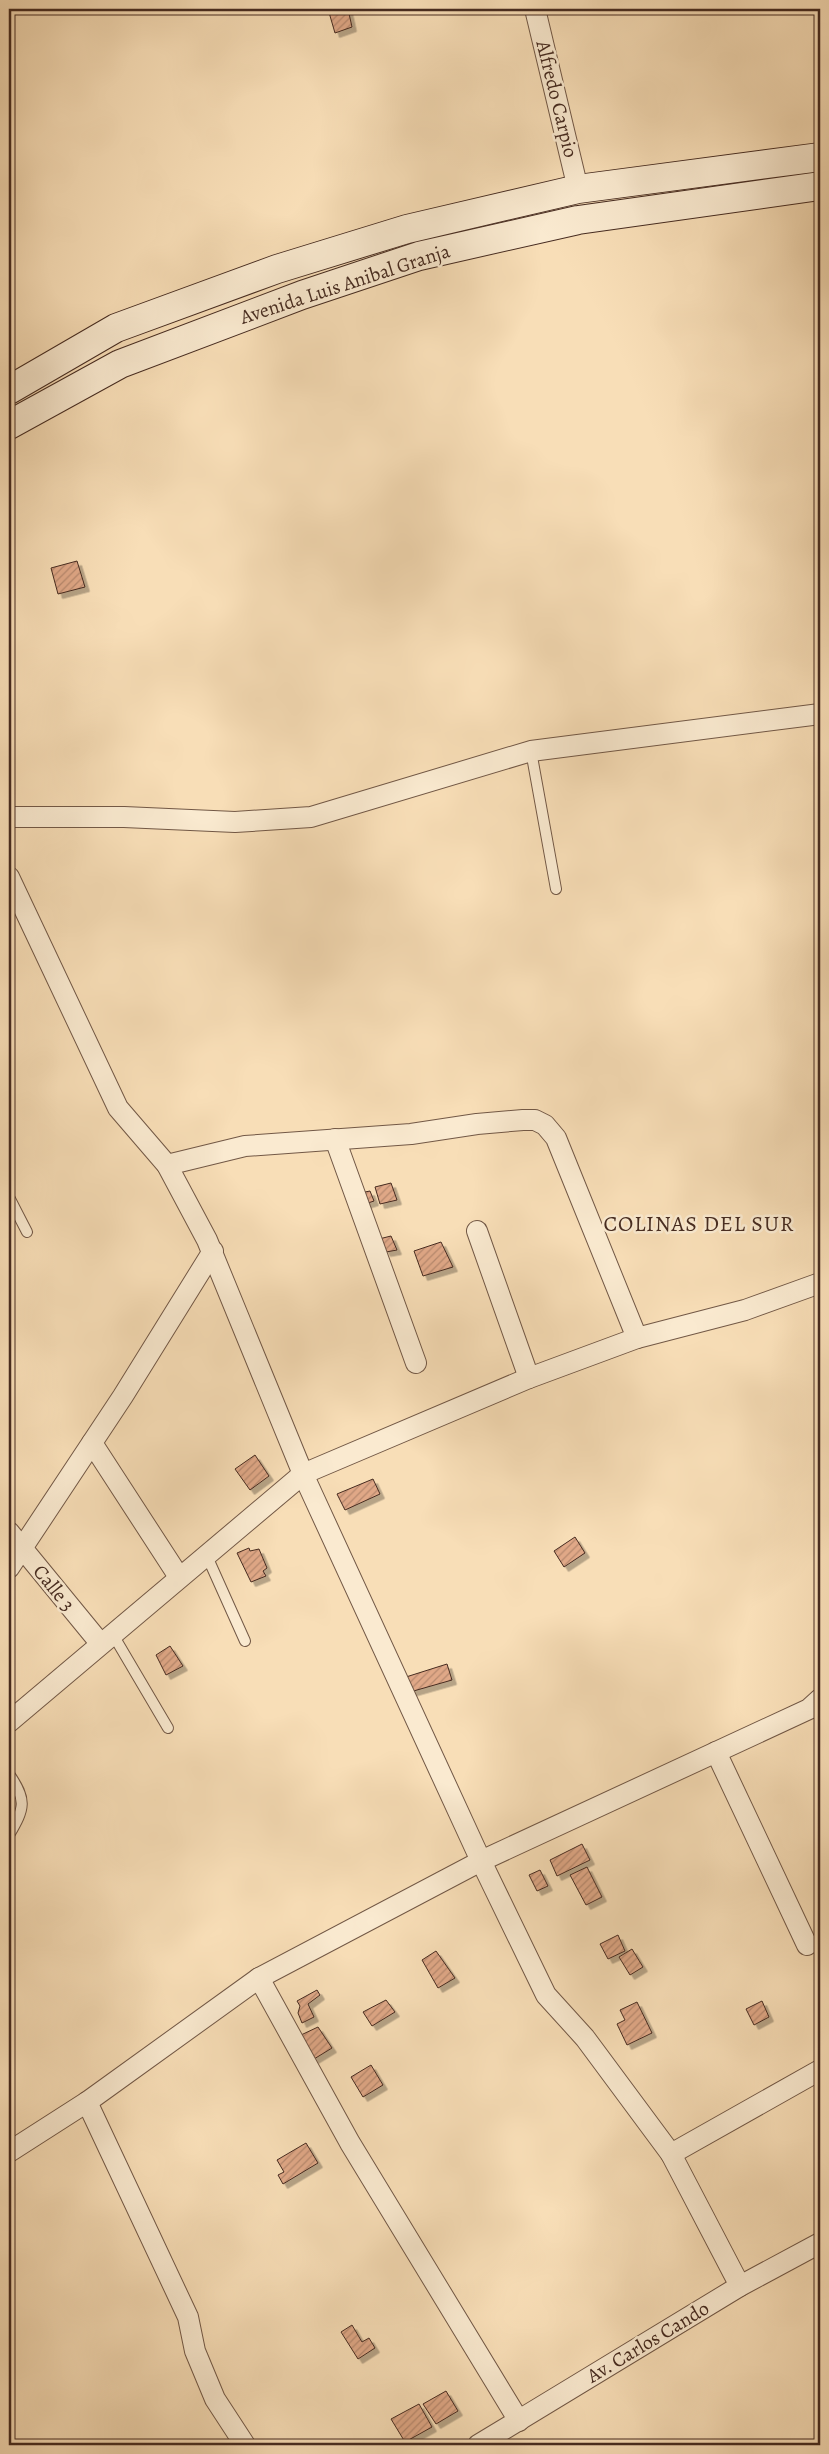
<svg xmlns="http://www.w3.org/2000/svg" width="829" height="2454" font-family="Alegreya,serif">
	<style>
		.building { fill: url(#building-hatch); stroke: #462b20; filter: url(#shadow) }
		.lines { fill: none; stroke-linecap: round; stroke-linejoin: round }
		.service-casing { stroke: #725846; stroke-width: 12 }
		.minor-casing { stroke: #725846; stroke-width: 22 }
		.secondary-casing { stroke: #462b20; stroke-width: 30 }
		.service { stroke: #faead0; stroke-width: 10 }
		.minor { stroke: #faead0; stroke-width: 20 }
		.secondary { stroke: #faead0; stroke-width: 28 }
		.labels { text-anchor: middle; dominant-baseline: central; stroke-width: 5; stroke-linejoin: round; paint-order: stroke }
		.street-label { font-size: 20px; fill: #462b20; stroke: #faead0 }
		.quarter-label { font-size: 22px; letter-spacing: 1px; fill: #462b20; stroke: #faead0 }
	</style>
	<defs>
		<pattern id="building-hatch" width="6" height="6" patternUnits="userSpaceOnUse" patternTransform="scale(1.25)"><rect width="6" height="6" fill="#e0a887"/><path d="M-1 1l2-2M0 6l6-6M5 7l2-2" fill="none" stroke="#b7896e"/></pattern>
		<filter id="shadow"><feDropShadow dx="4.5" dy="4.5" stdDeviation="0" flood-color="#0004"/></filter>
	</defs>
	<rect width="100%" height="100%" fill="#f8deb7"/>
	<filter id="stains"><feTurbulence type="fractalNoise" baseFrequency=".004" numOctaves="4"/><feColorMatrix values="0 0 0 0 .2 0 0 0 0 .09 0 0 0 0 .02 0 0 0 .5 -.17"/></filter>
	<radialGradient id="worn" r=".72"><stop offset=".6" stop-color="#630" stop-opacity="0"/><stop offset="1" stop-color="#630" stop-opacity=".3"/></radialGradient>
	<!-- building -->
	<g class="building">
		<polygon points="328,9 348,9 352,27 335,33"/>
		<polygon points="77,561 85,587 58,594 51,568"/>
		<polygon points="391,1183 397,1200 380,1204 375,1187"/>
		<polygon points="370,1191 374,1201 365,1204 360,1193"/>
		<polygon points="391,1236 397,1250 386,1252 379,1239"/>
		<polygon points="441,1242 453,1267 423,1276 414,1251"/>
		<polygon points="255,1455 269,1476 250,1490 235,1469"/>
		<polygon points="373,1479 380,1494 345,1510 337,1494"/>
		<polygon points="575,1537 585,1553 564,1567 554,1551"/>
		<polygon points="249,1548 250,1551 259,1549 267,1568 263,1571 266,1576 251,1582 237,1553"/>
		<polygon points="170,1646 183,1666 166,1675 156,1655"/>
		<polygon points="447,1664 452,1680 410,1692 406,1677"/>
		<polygon points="582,1844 590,1860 557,1876 550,1860"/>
		<polygon points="587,1867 602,1897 586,1905 570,1875"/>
		<polygon points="540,1870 548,1886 537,1891 529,1875"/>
		<polygon points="618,1935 625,1951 608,1959 600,1944"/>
		<polygon points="632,1949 643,1967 630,1975 619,1957"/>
		<polygon points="436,1951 455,1978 438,1988 422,1960"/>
		<polygon points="317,1990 320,1995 308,2004 314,2017 302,2023 298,2013 300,2006 297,2001"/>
		<polygon points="386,2000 395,2012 372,2026 363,2012"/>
		<polygon points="762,2001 769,2017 754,2025 746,2009"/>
		<polygon points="637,2002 652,2033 627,2045 617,2024 625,2020 620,2010"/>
		<polygon points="318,2027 332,2048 314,2059 301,2035"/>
		<polygon points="371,2065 383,2085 363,2097 351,2077"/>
		<polygon points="306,2143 318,2163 283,2184 278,2175 284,2172 277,2160"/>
		<polygon points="352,2325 362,2342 369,2338 375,2348 358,2359 341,2332"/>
		<polygon points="446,2391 458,2411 436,2424 423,2404"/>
		<polygon points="419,2404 432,2427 405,2442 391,2419"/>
	</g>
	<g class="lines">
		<defs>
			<g id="service">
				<polyline points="531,751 556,889"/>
				<polyline points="9,1197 27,1232"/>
				<polyline points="206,1554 245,1641"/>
				<polyline points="112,1633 168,1728"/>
				<path d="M9 1774C27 1800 25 1808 9 1835"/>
			</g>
			<g id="minor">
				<polyline points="535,9 578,189"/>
				<polyline points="9,817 124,817 235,822 311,817 531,751 820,714"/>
				<polyline points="9,877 118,1108 167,1165 207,1240 303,1474 481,1861 546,1995 585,2038 671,2154 740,2286"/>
				<polyline points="335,1139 416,1363"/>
				<polyline points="167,1165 245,1146 411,1134 477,1124 523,1120 535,1120 545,1125 556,1138 637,1338"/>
				<polyline points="477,1231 529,1378"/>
				<polyline points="92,1443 179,1577"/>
				<polyline points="9,1532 100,1643"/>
				<polyline points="9,1568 123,1396 213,1251"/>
				<polyline points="9,1722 303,1474 529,1378 637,1338 745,1310 820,1283"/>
				<polyline points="716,1752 807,1945"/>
				<polyline points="259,1978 350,2143 519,2421"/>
				<polyline points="87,2102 188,2317 195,2351 215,2399 245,2445"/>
				<polyline points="9,2152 87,2102 259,1978 481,1861 809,1709 820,1699"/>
				<polyline points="671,2154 820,2070"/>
				<polyline points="478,2445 740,2286 820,2243"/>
			</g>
			<g id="secondary">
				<polyline points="9,390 116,328 277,269 407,229 578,189 820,157"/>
				<polyline points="9,425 120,364 302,295 419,256 578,220 820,186"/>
			</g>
		</defs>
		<!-- service casing -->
		<use href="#service" class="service-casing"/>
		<!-- minor casing -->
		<use href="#minor" class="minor-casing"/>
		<!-- secondary casing -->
		<use href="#secondary" class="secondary-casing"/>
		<!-- service -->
		<use href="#service" class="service"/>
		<!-- minor -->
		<use href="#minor" class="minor"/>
		<!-- secondary -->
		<use href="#secondary" class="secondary"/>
	</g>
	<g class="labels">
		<!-- street labels -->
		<g class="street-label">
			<text transform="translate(557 99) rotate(76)">Alfredo Carpio</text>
			<text transform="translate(345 284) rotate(-18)">Avenida Luis Anibal Granja</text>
			<text transform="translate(54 1588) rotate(51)">Calle 3</text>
			<text transform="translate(648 2342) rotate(-31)">Av. Carlos Cando</text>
		</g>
		<!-- quarter labels -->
		<g class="quarter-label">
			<text x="699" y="1224">COLINAS DEL SUR</text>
		</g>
	</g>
	<!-- margin -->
	<rect width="829" height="2454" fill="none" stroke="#f8deb7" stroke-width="30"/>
	<rect x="10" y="10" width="809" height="2434" fill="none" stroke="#462b20" stroke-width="2.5"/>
	<rect x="15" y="15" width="799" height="2424" fill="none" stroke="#462b20"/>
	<rect width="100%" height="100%" filter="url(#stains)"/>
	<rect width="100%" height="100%" fill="url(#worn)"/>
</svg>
